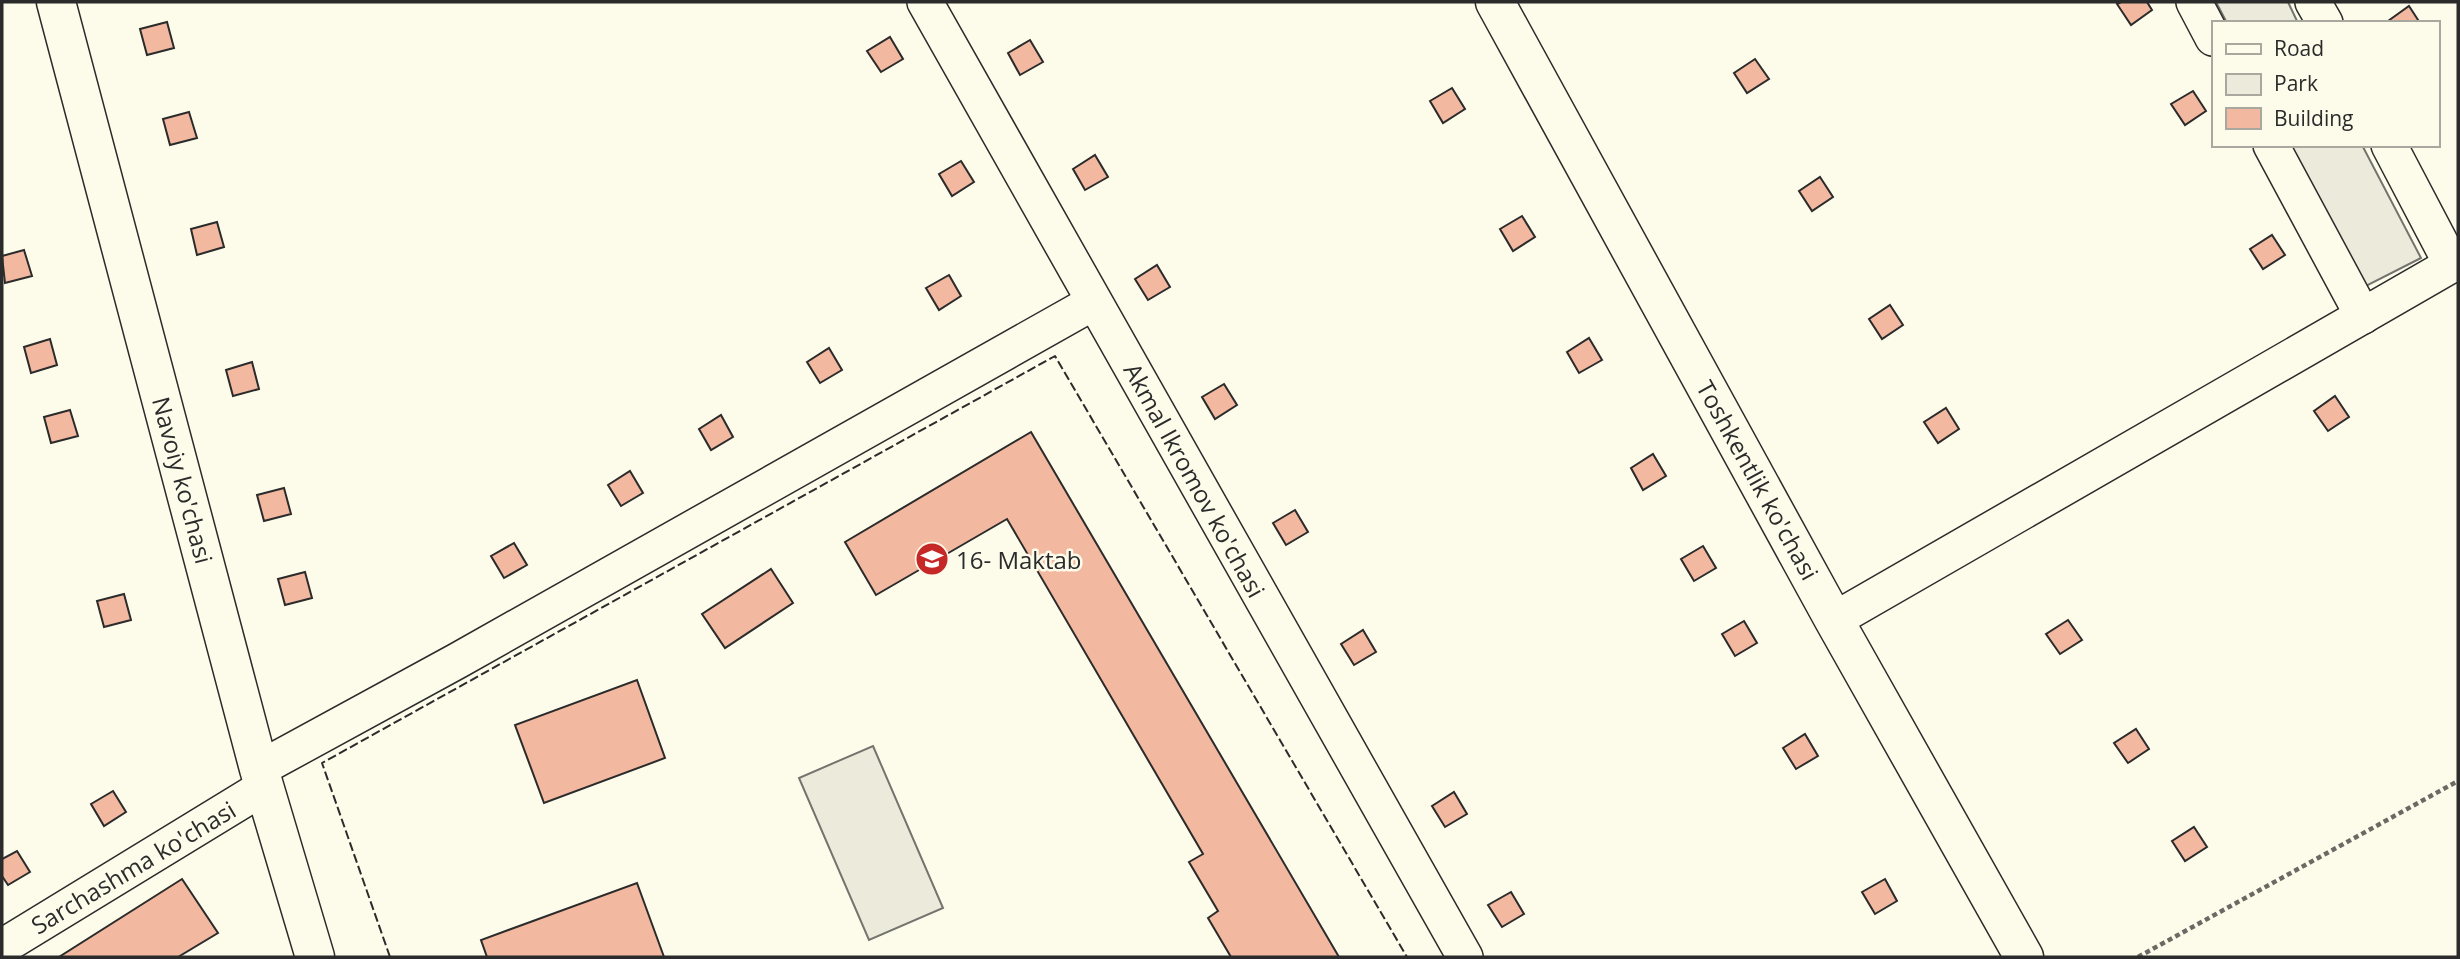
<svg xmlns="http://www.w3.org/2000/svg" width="2460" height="959" font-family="'Open Sans',sans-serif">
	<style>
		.green { fill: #ecebdb; stroke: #74746e; stroke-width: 2 }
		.building { fill: #f2b8a0; stroke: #2b2b2b; stroke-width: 2 }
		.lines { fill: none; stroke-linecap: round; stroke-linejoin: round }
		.minor-casing { stroke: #2b2b2b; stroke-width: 38 }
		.tertiary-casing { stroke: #2b2b2b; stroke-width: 41 }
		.secondary-casing { stroke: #2b2b2b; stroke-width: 41 }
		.path { stroke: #6a6964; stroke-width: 4.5; stroke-dasharray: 5 3.5; stroke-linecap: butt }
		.minor { stroke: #fdfbea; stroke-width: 35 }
		.tertiary { stroke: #fdfbea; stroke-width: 38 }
		.secondary { stroke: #fdfbea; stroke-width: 38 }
		.fence { stroke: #2b2b2b; stroke-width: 2; stroke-dasharray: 9 3.5; stroke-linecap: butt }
		.labels { text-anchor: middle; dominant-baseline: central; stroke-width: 5; stroke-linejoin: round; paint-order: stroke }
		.street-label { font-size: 24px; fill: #2b2b2b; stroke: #fdfbea }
		.poi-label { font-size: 24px; fill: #2b2b2b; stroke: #fdfbea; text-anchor: start }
	</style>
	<rect width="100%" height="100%" fill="#fdfbea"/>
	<!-- green -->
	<g class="green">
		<polygon points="2216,2 2288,2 2298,23 2227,23"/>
		<polygon points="2290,145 2362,145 2421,258 2364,287"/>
		<polygon points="873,746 943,908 869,940 799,778"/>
	</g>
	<!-- building -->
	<g class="building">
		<polygon points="2121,2 2147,2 2152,10 2131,25 2117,4"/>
		<polygon points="2409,6 2420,23 2389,23 2388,21"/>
		<polygon points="167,22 174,48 147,55 140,29"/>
		<polygon points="890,37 903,59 881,72 867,51"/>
		<polygon points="1030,40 1043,62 1020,75 1008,53"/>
		<polygon points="1755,59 1769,79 1747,93 1734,73"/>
		<polygon points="1452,88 1465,109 1443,123 1430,101"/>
		<polygon points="2193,91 2206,111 2185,125 2171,104"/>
		<polygon points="189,112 197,138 170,145 163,119"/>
		<polygon points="1095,155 1108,177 1085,190 1073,169"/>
		<polygon points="961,161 974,182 952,196 939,174"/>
		<polygon points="1820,177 1833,197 1812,211 1799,191"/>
		<polygon points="1522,216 1535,237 1513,251 1500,229"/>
		<polygon points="217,222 224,247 197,255 191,229"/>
		<polygon points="2272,235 2285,255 2263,269 2250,249"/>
		<polygon points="24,250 32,276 5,283 2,256"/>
		<polygon points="1157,265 1170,287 1148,300 1135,279"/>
		<polygon points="949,275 961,296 939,310 926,288"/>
		<polygon points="1890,305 1903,325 1882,339 1869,319"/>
		<polygon points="1589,338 1602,360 1579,373 1567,352"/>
		<polygon points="50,339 57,365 31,373 24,347"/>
		<polygon points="829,348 842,370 820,383 807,362"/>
		<polygon points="252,362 259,389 233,396 226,370"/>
		<polygon points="1224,384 1237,405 1215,419 1202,397"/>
		<polygon points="2335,396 2349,417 2328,431 2314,411"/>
		<polygon points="1946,408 1959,429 1938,443 1924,422"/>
		<polygon points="70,410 78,436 51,443 44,417"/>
		<polygon points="721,415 733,437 711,450 699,429"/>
		<polygon points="1031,432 1339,957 1231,957 1208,918 1218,911 1189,862 1203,854 1007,519 876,595 845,542"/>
		<polygon points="1653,454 1666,476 1643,490 1631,468"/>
		<polygon points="630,471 643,493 621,506 608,485"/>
		<polygon points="284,488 291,514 264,521 257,495"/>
		<polygon points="1295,510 1308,532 1286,545 1273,523"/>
		<polygon points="514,543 527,565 504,578 491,556"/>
		<polygon points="1703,546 1716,568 1694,581 1681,559"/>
		<polygon points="771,569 793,603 725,648 702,614"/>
		<polygon points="305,572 312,598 285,605 278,579"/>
		<polygon points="124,594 131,620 104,627 97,601"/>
		<polygon points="2068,620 2082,640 2060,654 2046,634"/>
		<polygon points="1744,621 1757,643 1735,656 1722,634"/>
		<polygon points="1363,630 1376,652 1354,665 1341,644"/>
		<polygon points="637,680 665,758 544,803 515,725"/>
		<polygon points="2136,729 2149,749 2128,763 2114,743"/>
		<polygon points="1805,734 1818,756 1796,769 1783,748"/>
		<polygon points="113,791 126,812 104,826 91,804"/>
		<polygon points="1454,792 1467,814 1445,827 1432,806"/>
		<polygon points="2194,827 2207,847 2185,861 2172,841"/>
		<polygon points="17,851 30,872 8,885 2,876 2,859"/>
		<polygon points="182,879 218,933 178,957 59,957"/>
		<polygon points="1885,879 1897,901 1875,914 1862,892"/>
		<polygon points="637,883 664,957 487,957 481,940"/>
		<polygon points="1511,892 1524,914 1502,927 1488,905"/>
	</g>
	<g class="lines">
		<defs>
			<g id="minor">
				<polyline points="925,2 1465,957"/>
				<polyline points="2194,2 2213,38"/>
				<polyline points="2313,2 2325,23"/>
				<polyline points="2271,145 2363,316"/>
				<polyline points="2389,145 2452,265"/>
				<polyline points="1834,620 2458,261"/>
				<polyline points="259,769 457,661 1094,302"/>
				<polyline points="2,947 264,787"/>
			</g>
			<polyline id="tertiary" points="56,2 259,769 315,957"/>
			<polyline id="secondary" points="1495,2 1834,620 2024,957"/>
		</defs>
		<!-- minor casing -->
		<use href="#minor" class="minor-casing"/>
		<!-- tertiary casing -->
		<use href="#tertiary" class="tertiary-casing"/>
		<!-- secondary casing -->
		<use href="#secondary" class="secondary-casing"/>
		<!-- path -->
		<polyline class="path" points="2138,957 2458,781"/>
		<!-- minor -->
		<use href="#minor" class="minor"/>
		<!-- tertiary -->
		<use href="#tertiary" class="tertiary"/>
		<!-- secondary -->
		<use href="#secondary" class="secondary"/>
		<!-- fence -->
		<polyline class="fence" points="390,957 322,763 1055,356 1407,957"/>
	</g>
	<!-- icons -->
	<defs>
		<symbol id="school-disc" viewBox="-11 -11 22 22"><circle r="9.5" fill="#c62828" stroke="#fdfbea"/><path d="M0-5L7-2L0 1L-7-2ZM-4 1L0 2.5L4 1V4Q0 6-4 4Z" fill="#fff"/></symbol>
	</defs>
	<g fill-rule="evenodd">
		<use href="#school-disc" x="913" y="540" width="38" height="38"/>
	</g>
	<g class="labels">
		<!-- street labels -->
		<g class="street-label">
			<text transform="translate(183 480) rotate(75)">Navoiy ko'chasi</text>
			<text transform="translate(1195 480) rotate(61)">Akmal Ikromov ko'chasi</text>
			<text transform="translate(1758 480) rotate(61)">Toshkentlik ko'chasi</text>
			<text transform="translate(133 867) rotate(-31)">Sarchashma ko'chasi</text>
		</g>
		<!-- poi labels -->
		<g class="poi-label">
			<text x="956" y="559">16- Maktab</text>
		</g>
	</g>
	<!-- border -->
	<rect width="2460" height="959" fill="none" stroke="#2b2b2b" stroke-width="7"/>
	<!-- legend -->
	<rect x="2212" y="21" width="228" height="126" fill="#fdfbea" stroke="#a9a89e" stroke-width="2"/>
	<rect x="2226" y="44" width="35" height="10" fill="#fdfbea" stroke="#a9a89e" stroke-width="2"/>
	<text x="2274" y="56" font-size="21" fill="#2b2b2b">Road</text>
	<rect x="2226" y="74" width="35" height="21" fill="#ecebdb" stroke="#a9a89e" stroke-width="2"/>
	<text x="2274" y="91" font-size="21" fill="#2b2b2b">Park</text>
	<rect x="2226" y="108" width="35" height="21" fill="#f2b8a0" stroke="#a9a89e" stroke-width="2"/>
	<text x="2274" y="126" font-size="21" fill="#2b2b2b">Building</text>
</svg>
